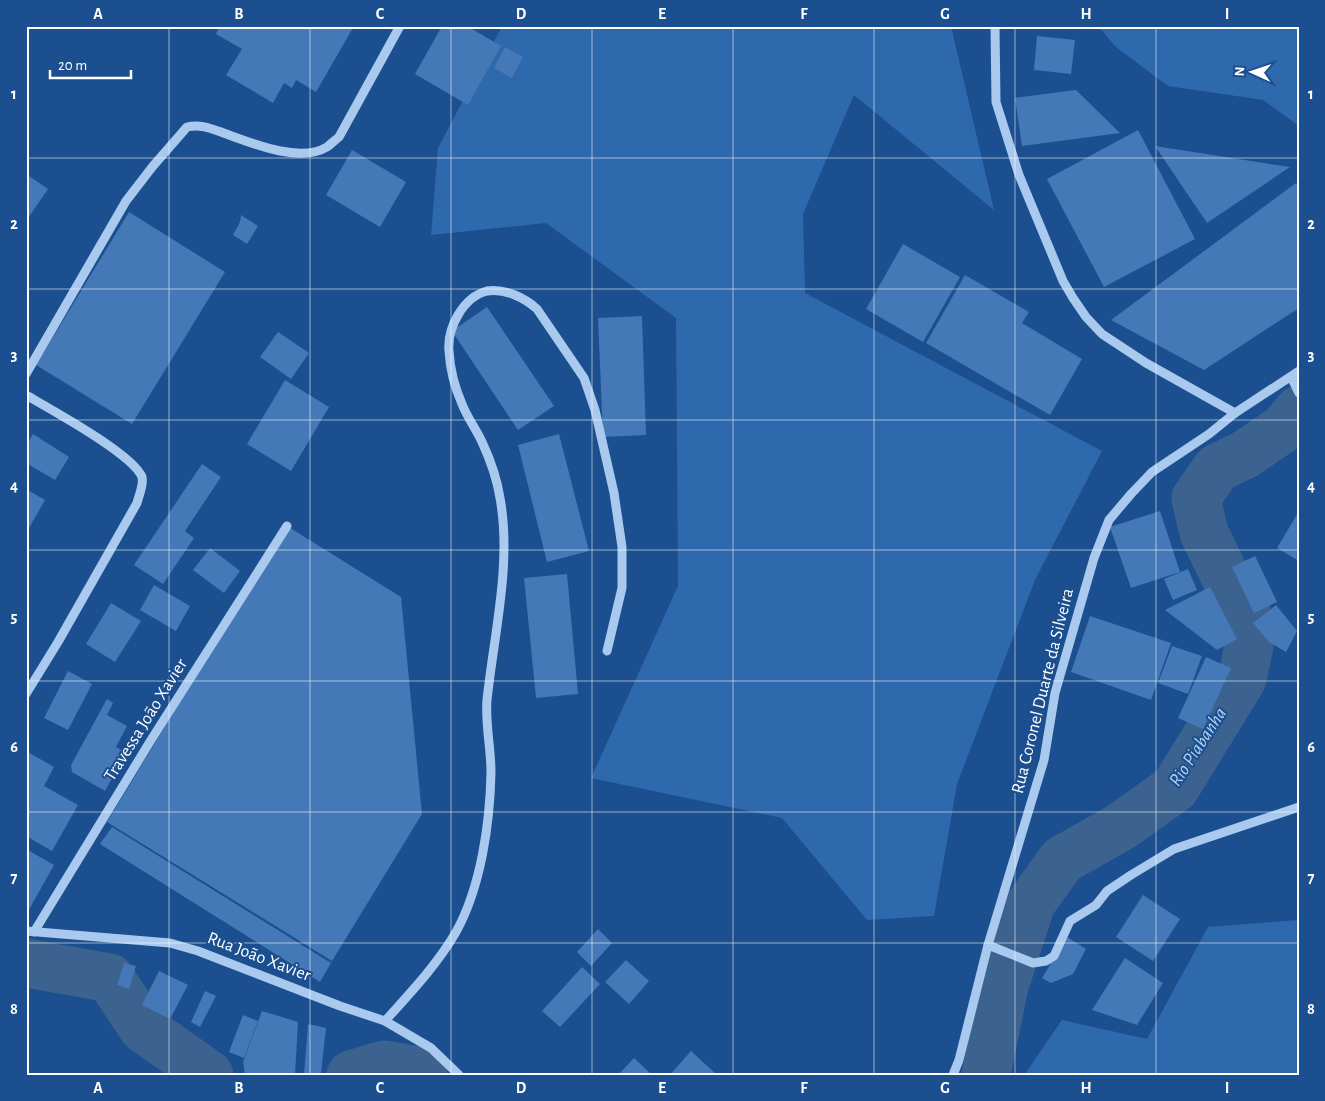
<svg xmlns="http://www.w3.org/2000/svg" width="1325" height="1101" font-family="'Alegreya Sans',sans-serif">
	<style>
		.green { fill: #2e69ad }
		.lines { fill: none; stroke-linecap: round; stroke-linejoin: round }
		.river { stroke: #3c6290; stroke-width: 49 }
		.building { fill: #4478b7 }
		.minor { stroke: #a9c9ee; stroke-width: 9 }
		.grid { fill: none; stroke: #fff; stroke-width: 1; stroke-opacity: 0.55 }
		.labels { text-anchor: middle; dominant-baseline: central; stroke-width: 4; stroke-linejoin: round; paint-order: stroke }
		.street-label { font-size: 18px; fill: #fff; stroke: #1b4f8f }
		.water-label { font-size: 19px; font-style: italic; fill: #b5d3f5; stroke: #1b4f8f }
		.neatline { fill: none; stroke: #fff; stroke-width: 2 }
		.grid-label { font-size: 16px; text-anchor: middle; font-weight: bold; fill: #fff }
	</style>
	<rect width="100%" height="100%" fill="#1b4f8f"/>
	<!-- green -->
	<g class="green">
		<polygon points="502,26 951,26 994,210 854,95 803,214 805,293 1102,451 1035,580 957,784 934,916 867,920 782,818 591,778 678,586 676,318 546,223 431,235 438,148"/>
		<polygon points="1098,26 1299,26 1299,126 1263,100 1168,86 1116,47"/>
		<polygon points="1299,920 1299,1075 1025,1074 1062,1020 1147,1039 1208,927"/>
	</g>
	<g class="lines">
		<!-- river -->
		<g class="river">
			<polyline points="26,963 110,978 143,1028 209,1075"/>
			<polyline points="351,1075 384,1065 418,1071 423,1075"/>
			<polyline points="986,1075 1004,986 1031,903 1062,860 1122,826 1175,788 1242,679 1249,646 1246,612 1225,576 1204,533 1196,498 1217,468 1244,455 1284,428 1299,410"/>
		</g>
	</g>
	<!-- building -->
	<g class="building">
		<polygon points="220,26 354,26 316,92 296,80 292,88 284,83 273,103 226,75 242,49 216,34"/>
		<polygon points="442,26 467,26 501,46 468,105 415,74"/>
		<polygon points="1037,36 1075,40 1071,74 1034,70"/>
		<polygon points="505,47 523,57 512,78 494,68"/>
		<polygon points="1076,90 1120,133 1022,146 1015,98"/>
		<polygon points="1138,130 1195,239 1104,287 1047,179"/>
		<polygon points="1155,146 1290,167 1207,223"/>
		<polygon points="352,150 406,182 380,227 326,195"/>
		<polygon points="26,174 48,189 26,221"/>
		<polygon points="1296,183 1299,185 1299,308 1204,370 1111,320"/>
		<polygon points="129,212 225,272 132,424 36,365"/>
		<polygon points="241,215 258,226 247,244 233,235 240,222"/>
		<polygon points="903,244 960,277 923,342 866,309"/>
		<polygon points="965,275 1029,312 1022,323 1082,359 1050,415 926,343"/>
		<polygon points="487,307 554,406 518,430 452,331"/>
		<polygon points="642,316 646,435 603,437 598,318"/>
		<polygon points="278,332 309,353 291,379 260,357"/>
		<polygon points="285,380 329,407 291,471 247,444"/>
		<polygon points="33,434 69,457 55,480 26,463 26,446"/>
		<polygon points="559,434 589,551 547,562 518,445"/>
		<polygon points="202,464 221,477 185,531 194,538 163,584 134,565"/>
		<polygon points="26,489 45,500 29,528 26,527"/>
		<polygon points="1160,511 1180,572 1131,588 1110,527"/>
		<polygon points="1299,511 1299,561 1277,548"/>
		<polygon points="287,526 401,597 422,814 332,961 107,822"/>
		<polygon points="210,548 240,571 224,593 193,570"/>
		<polygon points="1255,556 1277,602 1254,613 1232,567"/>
		<polygon points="1188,569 1197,590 1173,600 1164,579"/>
		<polygon points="567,574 578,694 536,698 524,578"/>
		<polygon points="154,585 190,606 176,631 140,610"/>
		<polygon points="1210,587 1237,639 1217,650 1165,610"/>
		<polygon points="111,603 141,621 115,662 86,644"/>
		<polygon points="1276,605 1297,631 1286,652 1269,642 1253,623"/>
		<polygon points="1090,616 1171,643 1151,700 1071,672"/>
		<polygon points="1172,646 1202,656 1188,694 1158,683"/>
		<polygon points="1206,657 1231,668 1203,729 1178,718"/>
		<polygon points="68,671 92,684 68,730 44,718"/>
		<polygon points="107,699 113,703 107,715 127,726 116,747 126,753 105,791 72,772 71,765"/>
		<polygon points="26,751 54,767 44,786 78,805 52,851 26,836"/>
		<polygon points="112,827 331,963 320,982 100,844"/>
		<polygon points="26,849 54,865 26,915"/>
		<polygon points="1143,895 1180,919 1153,961 1116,937"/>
		<polygon points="598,929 612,943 591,966 577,952"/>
		<polygon points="1067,937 1086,949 1073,974 1051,983 1042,978"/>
		<polygon points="1125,958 1163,983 1137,1025 1092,1010"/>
		<polygon points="626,960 649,981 629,1004 605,982"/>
		<polygon points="124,963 136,966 129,989 117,985"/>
		<polygon points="582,967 600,984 560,1027 542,1011"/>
		<polygon points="159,971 188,985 170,1019 142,1005"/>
		<polygon points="205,991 216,996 200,1027 191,1022"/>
		<polygon points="262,1011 298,1022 295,1075 245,1075 243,1062"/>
		<polygon points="243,1015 258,1021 244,1058 229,1052"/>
		<polygon points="308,1024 326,1028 321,1073 304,1075"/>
		<polygon points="691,1051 717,1075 670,1075"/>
		<polygon points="634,1058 652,1075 618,1075"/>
	</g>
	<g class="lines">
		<!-- minor -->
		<g class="minor">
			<polyline points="995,26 996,102 1019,175 1063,281 1073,298 1086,317 1102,334 1146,363 1235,413"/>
			<path d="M26 374 126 201 153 166 187 127C199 124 210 128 221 132 249 142 299 164 327 147 331 144 335 140 339 137L400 26"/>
			<polyline points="1291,377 1299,393"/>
			<path d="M26 395C50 409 133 454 142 477 144 485 139 495 137 503L58 642 26 694"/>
			<polyline points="26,931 170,943 198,951 340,1006 385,1021 431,1048 459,1075"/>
			<polyline points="34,932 151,740 287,526"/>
			<polyline points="988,945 1033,963 1046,961 1054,956 1070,921 1096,905 1107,891 1131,875 1174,849 1299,807"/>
			<path d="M385 1021C410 993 437 965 456 932 481 887 490 823 491 772 491 748 485 723 487 700 494 634 512 563 500 498 497 479 490 459 482 442 476 429 467 417 462 404 455 388 450 369 449 351 447 328 463 297 487 291 505 288 525 298 537 309L584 378 595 410 614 493 622 547V588L607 651"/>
			<polyline points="953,1075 959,1060 988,945 1044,760 1055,693 1094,558 1109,520 1131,494 1152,472 1209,434 1235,413 1299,371"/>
		</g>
	</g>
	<!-- grid -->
	<path class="grid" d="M169 26V1075M310 26V1075M451 26V1075M592 26V1075M733 26V1075M874 26V1075M1015 26V1075M1156 26V1075M26 158H1299M26 289H1299M26 420H1299M26 550H1299M26 681H1299M26 812H1299M26 943H1299"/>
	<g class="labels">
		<!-- street labels -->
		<g class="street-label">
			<text transform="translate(1043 691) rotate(-76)">Rua Coronel Duarte da Silveira</text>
			<text transform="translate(146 720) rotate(-58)">Travessa João Xavier</text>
			<text transform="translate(259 957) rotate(21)">Rua João Xavier</text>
		</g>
		<!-- water labels -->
		<g class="water-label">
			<text transform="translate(1198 747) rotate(-57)">Rio Piabanha</text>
		</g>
	</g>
	<!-- border -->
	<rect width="1325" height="1101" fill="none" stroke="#1b4f8f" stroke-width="55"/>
	<!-- north arrow -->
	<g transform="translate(1252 72) rotate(273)" stroke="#1b4f8f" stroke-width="4" paint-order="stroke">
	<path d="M0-4L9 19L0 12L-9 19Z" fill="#ffffff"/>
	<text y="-8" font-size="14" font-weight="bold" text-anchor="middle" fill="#ffffff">N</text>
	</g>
	<!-- scale -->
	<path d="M50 70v8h81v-8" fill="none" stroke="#ffffff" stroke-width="2.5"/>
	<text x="58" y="70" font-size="15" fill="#ffffff" stroke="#1b4f8f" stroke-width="4" paint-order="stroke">20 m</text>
	<rect x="28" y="28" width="1270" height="1046" class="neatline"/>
	<g class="grid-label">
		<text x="98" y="19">A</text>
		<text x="239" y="19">B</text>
		<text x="380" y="19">C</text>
		<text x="521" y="19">D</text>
		<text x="662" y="19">E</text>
		<text x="804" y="19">F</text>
		<text x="945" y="19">G</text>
		<text x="1086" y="19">H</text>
		<text x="1227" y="19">I</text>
		<text x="14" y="99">1</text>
		<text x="1311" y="99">1</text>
		<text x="14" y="229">2</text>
		<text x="1311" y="229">2</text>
		<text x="14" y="360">3</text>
		<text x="1311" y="360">3</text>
		<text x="14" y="491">4</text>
		<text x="1311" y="491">4</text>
		<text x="14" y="622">5</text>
		<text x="1311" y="622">5</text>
		<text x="14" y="752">6</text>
		<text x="1311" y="752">6</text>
		<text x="14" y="883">7</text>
		<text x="1311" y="883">7</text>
		<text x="14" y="1014">8</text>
		<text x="1311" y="1014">8</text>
		<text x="98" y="1093">A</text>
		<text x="239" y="1093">B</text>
		<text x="380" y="1093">C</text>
		<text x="521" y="1093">D</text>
		<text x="662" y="1093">E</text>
		<text x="804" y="1093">F</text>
		<text x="945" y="1093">G</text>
		<text x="1086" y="1093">H</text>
		<text x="1227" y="1093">I</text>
	</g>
</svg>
